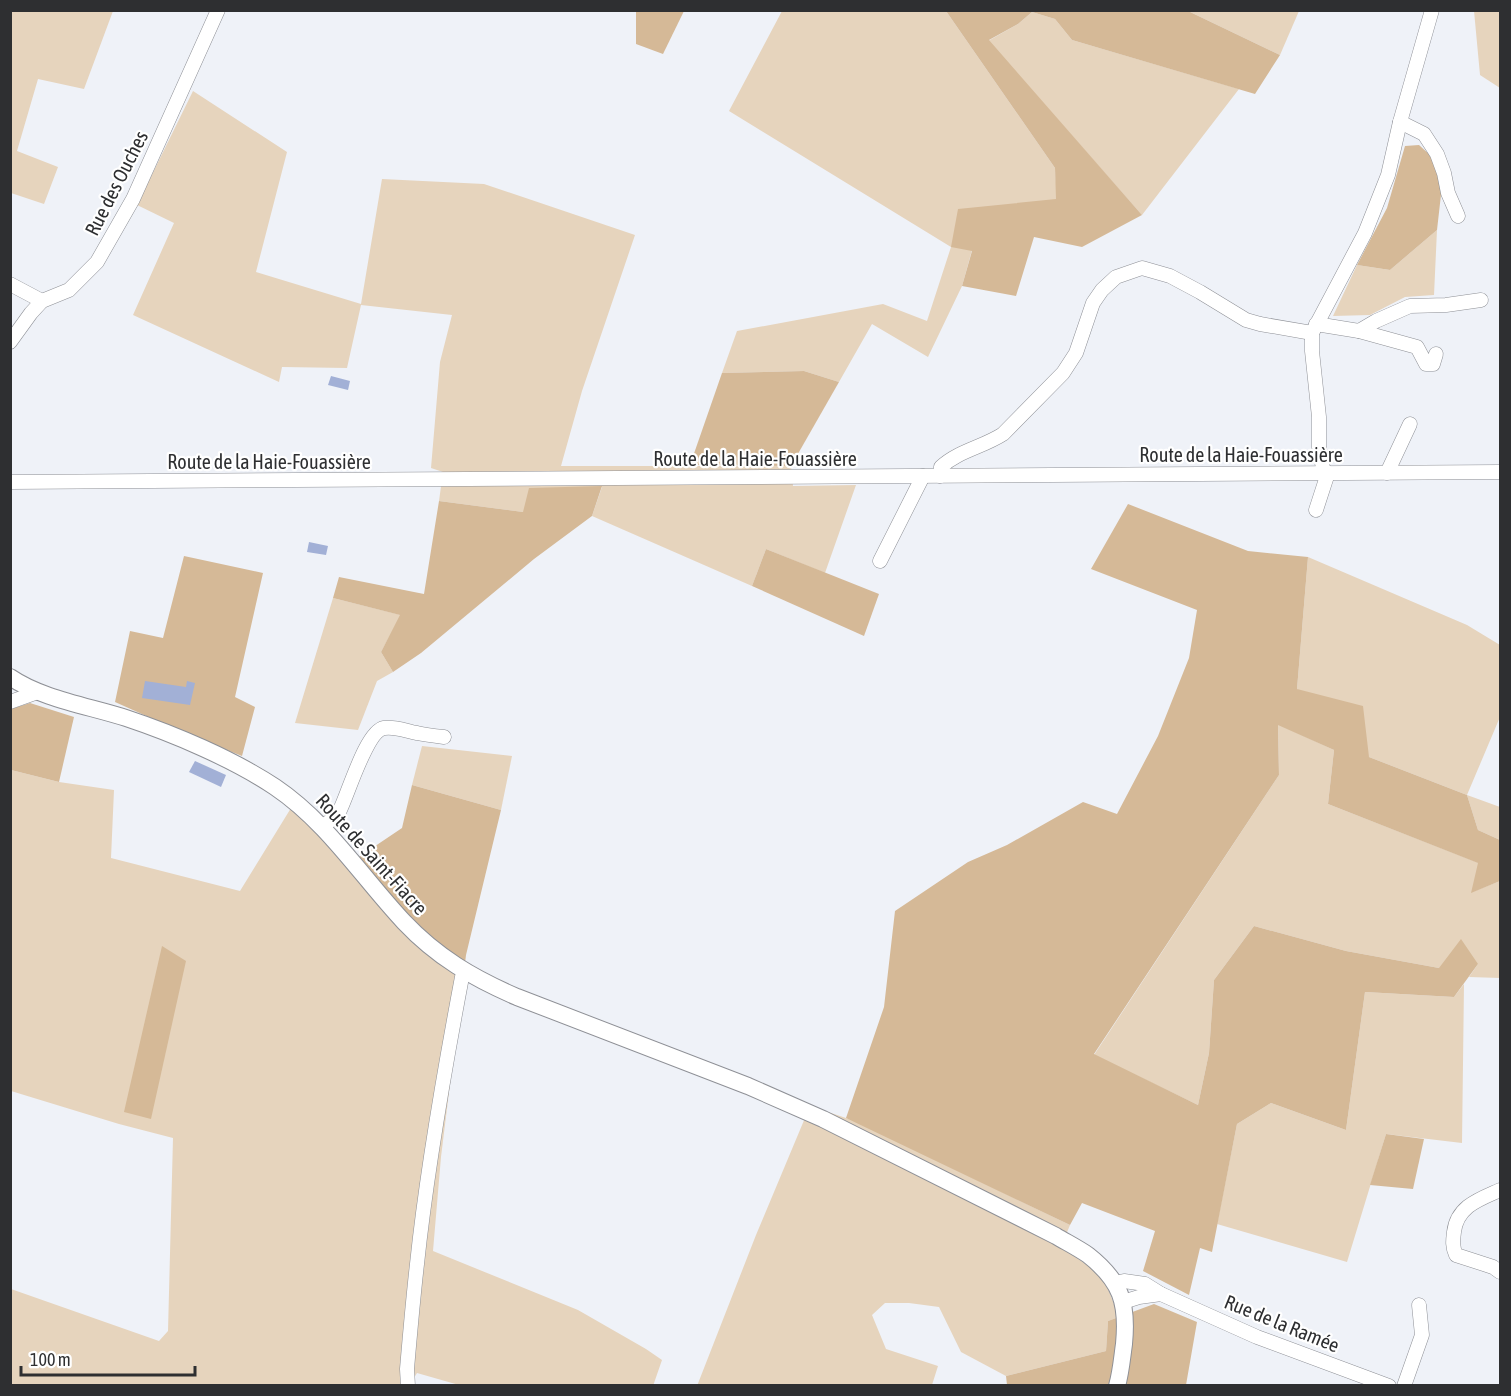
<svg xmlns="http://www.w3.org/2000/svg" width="1511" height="1396" font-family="'Asap Condensed',sans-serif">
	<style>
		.green { fill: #e6d4bd }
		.forest { fill: #d5b997 }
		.water { fill: #a2b0d6 }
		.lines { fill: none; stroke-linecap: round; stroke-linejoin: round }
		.minor-casing { stroke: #8e9096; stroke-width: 15 }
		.major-casing { stroke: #8e9096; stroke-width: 18 }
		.minor { stroke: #fff; stroke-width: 14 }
		.major { stroke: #fff; stroke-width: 16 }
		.labels { text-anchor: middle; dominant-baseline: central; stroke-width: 4.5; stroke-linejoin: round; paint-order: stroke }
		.street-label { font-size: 20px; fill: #2e2f31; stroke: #fff }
	</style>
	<rect width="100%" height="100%" fill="#eff2f8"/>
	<!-- green -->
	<g class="green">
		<polygon points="11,10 113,11 84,89 38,79 17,151 58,167 44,204 11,193"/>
		<polygon points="782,11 946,11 1055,168 1057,199 972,250 962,286 928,357 872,324 839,382 804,371 722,373 737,331 883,304 927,321 951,247 729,111"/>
		<polygon points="1188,11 1299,11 1280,55"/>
		<polygon points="1474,11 1500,11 1500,88 1480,75"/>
		<polygon points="1032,12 1055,19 1072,40 1239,89 1142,215 988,41 1018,24"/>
		<polygon points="193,91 287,152 256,272 361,304 382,179 484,184 635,235 582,391 561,466 791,466 793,486 856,485 825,573 766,549 752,586 592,516 602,487 523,512 439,501 443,472 431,468 440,362 452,315 361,305 347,368 282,367 279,382 133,315 174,223 137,205"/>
		<polygon points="1437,230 1434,295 1405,297 1370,315 1333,316 1357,265 1390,270"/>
		<polygon points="1308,557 1467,625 1500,645 1500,717 1467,795 1500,807 1500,840 1478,830 1467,795 1369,757 1297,689"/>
		<polygon points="333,598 401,615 381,652 393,672 377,681 358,730 295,723"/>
		<polygon points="1278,724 1334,750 1328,804 1479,863 1472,892 1500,881 1500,978 1469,977 1478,964 1439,968 1346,951 1254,926 1214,980 1209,1053 1198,1105 1094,1055 1279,775"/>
		<polygon points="422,746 512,756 501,810 412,785"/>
		<polygon points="11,770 59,782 114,790 111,858 240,891 291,808 463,979 441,1157 433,1251 578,1310 646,1349 662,1360 653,1386 459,1385 417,1373 409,1386 11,1386 11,1289 159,1341 168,1331 173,1138 119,1124 11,1091"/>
		<polygon points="1464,984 1462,1143 1386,1134 1347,1262 1217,1224 1237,1124 1271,1103 1346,1130 1365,992 1454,997"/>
		<polygon points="810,1106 855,1121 1070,1225 1061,1247 1103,1276 1119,1317 1108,1321 1106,1351 1006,1376 961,1352 939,1307 909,1303 885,1303 872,1315 886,1349 938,1366 932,1385 697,1386 756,1235"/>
	</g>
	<!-- forest -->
	<g class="forest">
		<polygon points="636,11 684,11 663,54 636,44"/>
		<polygon points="946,11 1188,11 1280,55 1255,94 1072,40 1055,19 1032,12 1018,24 989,40 1142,215 1082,247 1034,237 1016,296 962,286 972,251 951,247 958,209 1056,199 1055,168"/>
		<polygon points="1419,145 1430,155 1442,186 1437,230 1390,270 1357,265 1387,208 1405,146"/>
		<polygon points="804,371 839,382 791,466 690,465 722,373"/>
		<polygon points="602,486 592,516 534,559 421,653 393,672 381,652 400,615 333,598 339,577 424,594 439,501 523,512 529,488"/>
		<polygon points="1128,504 1248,551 1308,557 1297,689 1363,706 1369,757 1467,795 1478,830 1500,840 1500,881 1471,893 1478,863 1328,804 1334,750 1278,725 1279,775 1094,1054 1198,1105 1209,1053 1214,980 1254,926 1346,951 1439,968 1461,939 1478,964 1454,997 1365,992 1346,1130 1271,1103 1237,1124 1212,1252 1200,1248 1189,1295 1143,1271 1155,1231 1082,1203 1070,1225 846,1118 884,1007 895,911 968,862 1007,845 1083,802 1117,814 1158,736 1189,658 1197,610 1091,569"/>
		<polygon points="766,549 879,594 864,636 752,586"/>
		<polygon points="184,556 263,573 235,697 255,707 242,756 189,735 115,702 130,631 163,638"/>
		<polygon points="30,703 74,717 59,782 11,770 11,709"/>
		<polygon points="412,785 501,810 466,955 463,979 347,865 402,828"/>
		<polygon points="162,946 186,961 151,1119 124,1112"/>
		<polygon points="1386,1134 1424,1139 1413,1189 1370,1185"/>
		<polygon points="1154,1304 1197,1322 1186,1385 1007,1385 1006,1376 1106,1351 1108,1321"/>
	</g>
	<!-- water -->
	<g class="water">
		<polygon points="331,376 350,381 348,390 328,385"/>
		<polygon points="309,542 328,546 326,555 307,552"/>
		<polygon points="145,681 186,687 187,681 195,683 190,705 142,698"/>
		<polygon points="195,761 226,775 221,787 189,772"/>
	</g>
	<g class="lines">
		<defs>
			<g id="minor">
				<polyline points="1400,122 1424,134 1437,154 1444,173 1448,193 1458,216"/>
				<polyline points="10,284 42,301"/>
				<polyline points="1316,324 1359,331 1417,347 1426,364 1433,364 1436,354"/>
				<polyline points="1359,331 1376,321 1410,306 1446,305 1481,300"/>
				<polyline points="10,342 31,313 42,301 69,290 97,262 133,199 218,10"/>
				<polyline points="1324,473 1319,447 1319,417 1312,351 1312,333 1365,233 1388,175 1400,122 1432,10"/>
				<polyline points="1387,473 1410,424"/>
				<path d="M940 476 941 467C958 451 983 447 1003 434L1063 373 1076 353 1093 303 1102 290 1116 277 1142 268 1170 276 1200 292 1246 320 1260 324 1312 333"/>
				<polyline points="10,482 1500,472"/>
				<polyline points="1316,510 1328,473"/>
				<polyline points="880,561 923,476"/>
				<polyline points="10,702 38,692"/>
				<path d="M322 827C328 821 336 819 339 812 348 795 366 731 384 728 395 726 406 731 417 733 426 735 435 736 444 737"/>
				<path d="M1500 1190C1480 1199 1457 1206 1454 1232 1453 1240 1452 1246 1456 1255L1493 1267 1500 1272"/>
				<polyline points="1115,1283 1124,1281 1145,1284 1161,1294 1257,1337 1389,1386"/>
				<polyline points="1123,1302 1139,1297 1161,1294"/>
				<path d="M408 1386 407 1369C410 1334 413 1299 417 1264 427 1168 444 1072 462 977L465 972"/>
				<polyline points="1404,1386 1422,1335 1419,1305"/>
			</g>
			<path id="major" d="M10 677C42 699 89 706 126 718 174 734 233 759 275 787 327 822 361 876 404 922 437 957 473 978 517 997L748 1086 823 1119 1056 1236C1066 1242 1078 1248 1088 1255 1121 1281 1128 1303 1124 1344 1122 1358 1121 1372 1117 1386"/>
		</defs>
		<!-- minor casing -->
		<use href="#minor" class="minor-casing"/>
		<!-- major casing -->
		<use href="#major" class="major-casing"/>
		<!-- minor -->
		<use href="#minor" class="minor"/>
		<!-- major -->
		<use href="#major" class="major"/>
	</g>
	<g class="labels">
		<!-- street labels -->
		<g class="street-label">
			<text transform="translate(116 183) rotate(-63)">Rue des Ouches</text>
			<text x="1241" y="454">Route de la Haie-Fouassière</text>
			<text x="755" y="458">Route de la Haie-Fouassière</text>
			<text x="269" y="461">Route de la Haie-Fouassière</text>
			<text transform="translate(372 854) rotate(48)">Route de Saint-Fiacre</text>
			<text transform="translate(1282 1323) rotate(22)">Rue de la Ramée</text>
		</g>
	</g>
	<!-- border -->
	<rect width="1511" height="1396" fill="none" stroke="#2e2f31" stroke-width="24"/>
	<!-- scale -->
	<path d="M21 1366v9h174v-9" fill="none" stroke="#2e2f31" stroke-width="3"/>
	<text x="30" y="1366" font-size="18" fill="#2e2f31" stroke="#ffffff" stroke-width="4.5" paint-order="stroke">100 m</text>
</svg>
